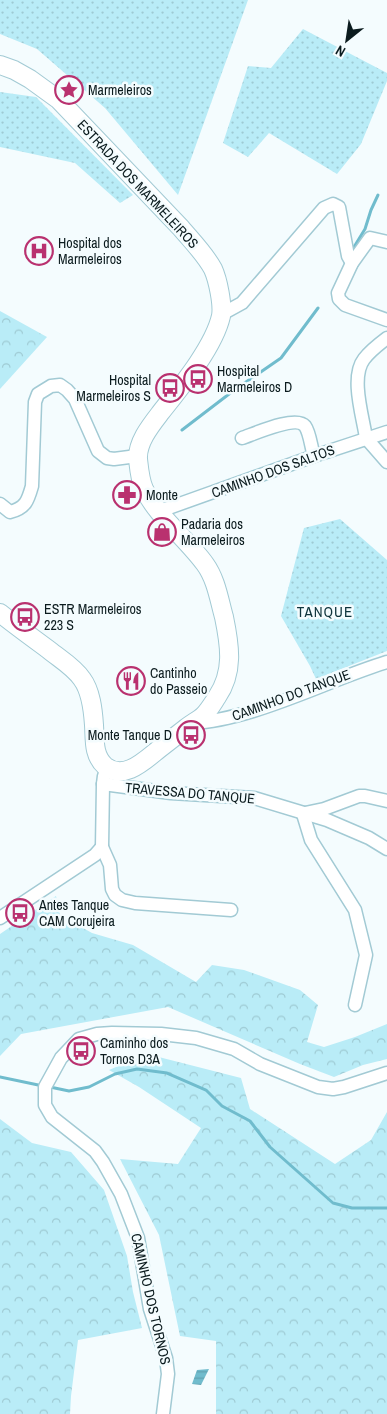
<svg xmlns="http://www.w3.org/2000/svg" width="387" height="1414" font-family="'Archivo Narrow',sans-serif">
	<style>
		.grass { fill: url(#grass-dots) }
		.forest { fill: url(#forest-crowns) }
		.water { fill: url(#water-rules) }
		.lines { fill: none; stroke-linecap: round; stroke-linejoin: round }
		.stream { stroke: #70bccd; stroke-width: 3 }
		.street-casing { stroke: #a2cad4; stroke-width: 15 }
		.secondary-casing { stroke: #a2cad4; stroke-width: 20 }
		.street { stroke: #fff; stroke-width: 12 }
		.secondary { stroke: #fff; stroke-width: 18 }
		.labels { text-anchor: middle; dominant-baseline: central; stroke-width: 5; stroke-linejoin: round; paint-order: stroke }
		.poi-label { font-size: 14px; fill: #0b1b1e; stroke: #f4fcfe; text-anchor: start }
		.street-label { font-size: 14px; fill: #0b1b1e; stroke: #f4fcfe }
		.neighbourhood-label { font-size: 15px; letter-spacing: 1px; fill: #0f353d; stroke: #f4fcfe }
	</style>
	<defs>
		<pattern id="grass-dots" width="8" height="8" patternUnits="userSpaceOnUse" patternTransform="scale(1.25)"><rect width="8" height="8" fill="#b9ecf7"/><path d="M2 2h.1M6 6h.1" fill="none" stroke="#9ecad3" stroke-width="1.8" stroke-linecap="round"/></pattern>
		<pattern id="forest-crowns" width="20" height="18" patternUnits="userSpaceOnUse" patternTransform="scale(1.25)"><rect width="20" height="18" fill="#b9ecf7"/><path d="M2 6a3 3 0 1 1 6 0M12 15a3 3 0 1 1 6 0" fill="none" stroke="#9ecad3"/></pattern>
		<pattern id="water-rules" width="6" height="5" patternUnits="userSpaceOnUse" patternTransform="scale(1.25)"><rect width="6" height="5" fill="#70bccd"/><path d="M0 2.5h6" fill="none" stroke="#60a1b0"/></pattern>
	</defs>
	<rect width="100%" height="100%" fill="#f4fcfe"/>
	<!-- grass -->
	<g class="grass">
		<polygon points="0,0 248,0 178,195 105,108 37,49 0,34"/>
		<polygon points="303,29 387,73 387,81 361,144 337,174 269,133 248,157 223,143 248,66 271,68"/>
		<polygon points="0,92 36,97 133,195 120,203 75,163 0,147"/>
		<polygon points="340,519 387,560 387,651 316,679 310,666 281,616 304,528"/>
	</g>
	<!-- forest -->
	<g class="forest">
		<polygon points="0,311 47,337 0,389"/>
		<polygon points="56,896 60,915 92,933 133,945 196,982 212,965 244,970 300,990 318,1005 307,1042 324,1047 355,1037 387,1024 387,1059 363,1065 334,1077 300,1064 168,1007 21,1034 0,1056 0,934"/>
		<polygon points="147,1054 241,1078 250,1109 335,1164 371,1140 387,1112 387,1414 216,1414 216,1341 180,1336 159,1235 120,1159 178,1164 201,1128 139,1087 109,1070"/>
		<polygon points="0,1119 32,1143 71,1152 104,1190 127,1256 133,1292 142,1328 78,1340 71,1396 70,1414 0,1414"/>
	</g>
	<!-- water -->
	<polygon class="water" points="209,1369 201,1385 192,1384 197,1370"/>
	<g class="lines">
		<!-- stream -->
		<g class="stream">
			<polyline points="354,247 365,229 371,210 378,195"/>
			<polyline points="182,430 233,391 281,358 318,308"/>
			<polyline points="0,1077 43,1086"/>
			<polyline points="50,1087 69,1091 89,1087 115,1074 137,1069 167,1073 206,1090 222,1106 250,1121 270,1147 333,1203 352,1208 387,1208"/>
		</g>
		<defs>
			<g id="street">
				<polyline points="387,242 370,238 352,263 338,293 339,299 345,305 387,320"/>
				<polyline points="222,314 242,303 324,208 333,204 339,207 348,256 352,263"/>
				<path d="M242 438C254 434 296 415 305 426 310 433 311 447 314 456"/>
				<path d="M366 438C363 417 350 377 364 359 370 351 379 344 387 338"/>
				<polyline points="366,438 387,462"/>
				<path d="M0 504 10 512C26 508 28 500 32 486L35 402 38 394 51 386 60 385 67 390 75 399 98 451 107 458 114 459 137 456"/>
				<polyline points="160,511 314,456 387,432"/>
				<path d="M193 723C214 722 233 717 253 711 299 697 342 676 387 662"/>
				<polyline points="104,776 103,784 102,847 110,865 112,889 115,895 122,900 135,903 231,910"/>
				<polyline points="103,784 171,793 254,798 327,820 369,838 387,849"/>
				<polyline points="305,813 324,809 359,796 365,796 387,801"/>
				<polyline points="303,814 311,840 355,910 366,955 355,1005"/>
				<polyline points="0,918 95,855 102,847"/>
				<polyline points="163,1414 168,1374 166,1358 150,1309 138,1238 121,1194 103,1162 95,1151 52,1117 45,1105 45,1087 61,1058 79,1039 97,1034 112,1033 161,1034 196,1038 234,1049 260,1064 318,1087 333,1089 344,1087 387,1073"/>
			</g>
			<path id="secondary" d="M0 65 14 70 30 79 59 100 181 228C191 240 205 254 213 269 218 280 223 305 221 316 214 347 180 388 161 412 151 425 137 442 138 459 139 468 140 480 144 489 157 516 187 539 205 564 216 579 219 599 224 617 230 646 234 672 217 697 213 703 209 710 204 715 199 720 192 723 186 728 177 735 168 742 159 749 144 761 124 781 105 766 93 755 95 740 94 725 93 710 91 691 82 679 74 667 60 659 49 650 33 638 16 626 0 613"/>
		</defs>
		<!-- street casing -->
		<use href="#street" class="street-casing"/>
		<!-- secondary casing -->
		<use href="#secondary" class="secondary-casing"/>
		<!-- street -->
		<use href="#street" class="street"/>
		<!-- secondary -->
		<use href="#secondary" class="secondary"/>
	</g>
	<!-- icons -->
	<defs>
		<symbol id="sight-ring" viewBox="-11 -11 22 22"><circle r="9.5" fill="#f4fcfe" stroke="#b9316f" stroke-width="1.5"/><path d="M0-6L1.8-2.2L6-1.7L2.9 1.2L3.7 5.4L0 3.3L-3.7 5.4L-2.9 1.2L-6-1.7L-1.8-2.2Z" fill="#b9316f"/></symbol>
		<symbol id="hospital-ring" viewBox="-11 -11 22 22"><circle r="9.5" fill="#f4fcfe" stroke="#b9316f" stroke-width="1.5"/><path d="M-5-5h3v3.5h4V-5h3V5h-3V1.5h-4V5h-3Z" fill="#b9316f"/></symbol>
		<symbol id="bus-ring" viewBox="-11 -11 22 22"><circle r="9.5" fill="#f4fcfe" stroke="#b9316f" stroke-width="1.5"/><path d="M-5-6H5V4H4V6H2V4H-2V6H-4V4H-5ZM-3.5-4V0h7V-4ZM-3.5 1.2v1.5H-2V1.2ZM2 1.2v1.5H3.5V1.2Z" fill="#b9316f"/></symbol>
		<symbol id="pharmacy-ring" viewBox="-11 -11 22 22"><circle r="9.5" fill="#f4fcfe" stroke="#b9316f" stroke-width="1.5"/><path d="M-2-6h4v4h4v4h-4v4h-4v-4h-4v-4h4Z" fill="#b9316f"/></symbol>
		<symbol id="shop-ring" viewBox="-11 -11 22 22"><circle r="9.5" fill="#f4fcfe" stroke="#b9316f" stroke-width="1.5"/><path d="M-5-2.5h2.3a2.7 3.5 0 0 1 5.4 0H5L5.5 6h-11ZM-1.5-2.5h3a1.5 2.3 0 0 0-3 0Z" fill="#b9316f"/></symbol>
		<symbol id="restaurant-ring" viewBox="-11 -11 22 22"><circle r="9.5" fill="#f4fcfe" stroke="#b9316f" stroke-width="1.5"/><path d="M-5-6h1v4h1v-4h1v4h1v-4h1v5L-1.5 .5V6h-2V.5L-5-1ZM5-6V6H3V1.5H1.5Q1.5-4 5-6Z" fill="#b9316f"/></symbol>
	</defs>
	<g fill-rule="evenodd">
		<use href="#sight-ring" x="53" y="74" width="32" height="32"/>
		<use href="#hospital-ring" x="23" y="235" width="32" height="32"/>
		<use href="#bus-ring" x="182" y="363" width="32" height="32"/>
		<use href="#bus-ring" x="154" y="372" width="32" height="32"/>
		<use href="#pharmacy-ring" x="111" y="479" width="32" height="32"/>
		<use href="#shop-ring" x="146" y="516" width="32" height="32"/>
		<use href="#bus-ring" x="9" y="601" width="32" height="32"/>
		<use href="#restaurant-ring" x="115" y="665" width="32" height="32"/>
		<use href="#bus-ring" x="175" y="719" width="32" height="32"/>
		<use href="#bus-ring" x="4" y="897" width="32" height="32"/>
		<use href="#bus-ring" x="65" y="1035" width="32" height="32"/>
	</g>
	<g class="labels">
		<!-- poi labels -->
		<g class="poi-label">
			<text x="88" y="90">Marmeleiros</text>
			<text x="58" y="243">Hospital dos<tspan x="58" dy="16">Marmeleiros</tspan></text>
			<text x="217" y="371">Hospital<tspan x="217" dy="16">Marmeleiros D</tspan></text>
			<text x="151" y="380" text-anchor="end">Hospital<tspan x="151" dy="16">Marmeleiros S</tspan></text>
			<text x="146" y="495">Monte</text>
			<text x="181" y="524">Padaria dos<tspan x="181" dy="16">Marmeleiros</tspan></text>
			<text x="44" y="609">ESTR Marmeleiros<tspan x="44" dy="16">223 S</tspan></text>
			<text x="150" y="673">Cantinho<tspan x="150" dy="16">do Passeio</tspan></text>
			<text x="172" y="735" text-anchor="end">Monte Tanque D</text>
			<text x="39" y="905">Antes Tanque<tspan x="39" dy="16">CAM Corujeira</tspan></text>
			<text x="100" y="1043">Caminho dos<tspan x="100" dy="16">Tornos D3A</tspan></text>
		</g>
		<!-- street labels -->
		<g class="street-label">
			<text transform="translate(138 184) rotate(47)">ESTRADA DOS MARMELEIROS</text>
			<text transform="translate(273 471) rotate(-20)">CAMINHO DOS SALTOS</text>
			<text transform="translate(291 695) rotate(-20)">CAMINHO DO TANQUE</text>
			<text transform="translate(190 793) rotate(5)">TRAVESSA DO TANQUE</text>
			<text transform="translate(151 1299) rotate(77)">CAMINHO DOS TORNOS</text>
		</g>
		<!-- neighbourhood labels -->
		<g class="neighbourhood-label">
			<text x="325" y="611">TANQUE</text>
		</g>
	</g>
	<!-- north arrow -->
	<g transform="translate(347 40) rotate(210)" stroke="#f4fcfe" stroke-width="4" paint-order="stroke">
	<path d="M0-4L9 19L0 12L-9 19Z" fill="#0b1b1e"/>
	<text y="-8" font-size="14" font-weight="bold" text-anchor="middle" fill="#0b1b1e">N</text>
	</g>
</svg>
